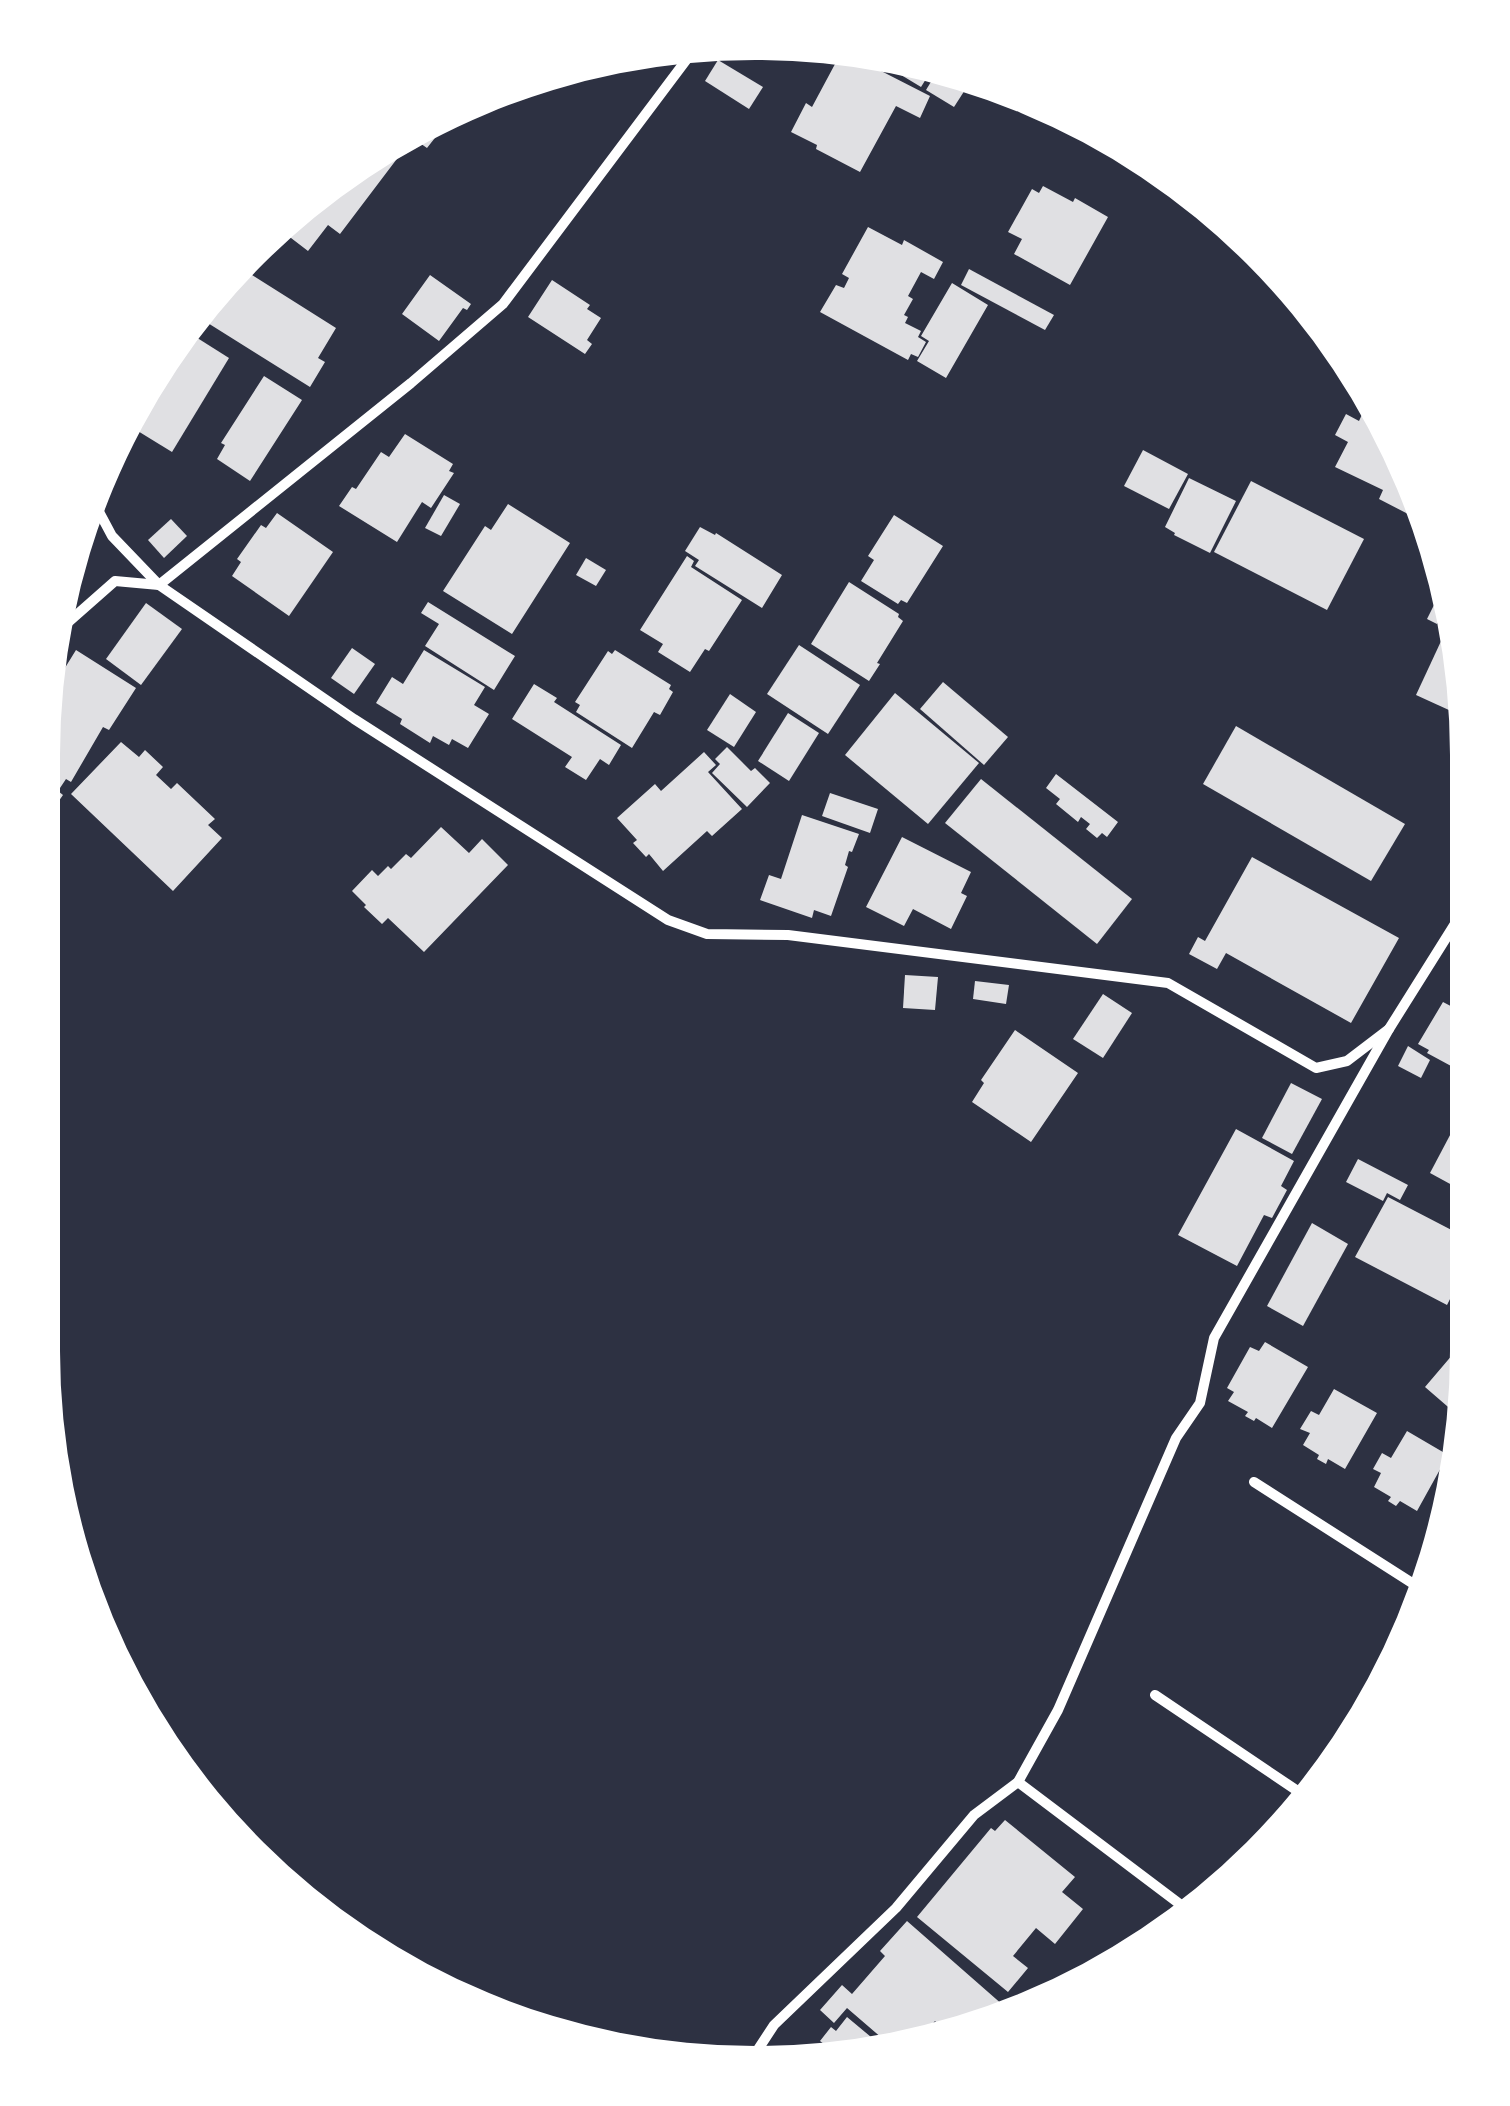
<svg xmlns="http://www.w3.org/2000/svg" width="1510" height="2106" font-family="'IBM Plex Sans',sans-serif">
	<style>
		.building { fill: #e0e0e3 }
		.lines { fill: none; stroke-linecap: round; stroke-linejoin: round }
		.minor { stroke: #fff; stroke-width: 10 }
	</style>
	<rect width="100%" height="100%" fill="#2d3142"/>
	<!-- building -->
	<g class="building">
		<polygon points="842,51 930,96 920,118 896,106 860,172 816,149 817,145 791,132 806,103 812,107"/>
		<polygon points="868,55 934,66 921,87"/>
		<polygon points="718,60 763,87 749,109 705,81"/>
		<polygon points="940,67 972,79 954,107 926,90"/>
		<polygon points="445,117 449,120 427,148 414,139 418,134 414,131"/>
		<polygon points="411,132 415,135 340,234 328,225 308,251 278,228 286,219 399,138"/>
		<polygon points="1043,186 1073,202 1075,198 1108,217 1070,285 1014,254 1022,239 1008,232 1032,189 1039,193"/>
		<polygon points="868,227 902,245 904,240 943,262 934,279 921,272 908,296 913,299 904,315 908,317 905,323 921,331 918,337 926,342 918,357 911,354 908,360 820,312 836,285 844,288 849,278 842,274"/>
		<polygon points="969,269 1054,315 1045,330 961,285"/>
		<polygon points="244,270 336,328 318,358 325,362 310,387 203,320"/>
		<polygon points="430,275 471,304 467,310 463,308 439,341 402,314"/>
		<polygon points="552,280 590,305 587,309 601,318 587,340 592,344 585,354 528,317"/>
		<polygon points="952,283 988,305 946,378 917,361 929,341 921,336"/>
		<polygon points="191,334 229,358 172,452 128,425 138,398"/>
		<polygon points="264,376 302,400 250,481 217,459 225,445 221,443"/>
		<polygon points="1366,406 1413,482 1418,502 1414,500 1408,514 1379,499 1383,490 1335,467 1348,442 1335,435 1346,414 1359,421"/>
		<polygon points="405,434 453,464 449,471 454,473 431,508 422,502 397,542 339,506 352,487 356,489 381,452 389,457"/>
		<polygon points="1143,450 1188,474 1169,509 1124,486"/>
		<polygon points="1189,478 1236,501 1210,553 1174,535 1175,533 1165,527"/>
		<polygon points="1251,481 1364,539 1327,610 1214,552"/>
		<polygon points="444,495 460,504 441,536 425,528"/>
		<polygon points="508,504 570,543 512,634 443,591 485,526 491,530"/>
		<polygon points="277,513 333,552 289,616 232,576 241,562 237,559 261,525 266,528"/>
		<polygon points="894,515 943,546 907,603 901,600 898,604 861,581 874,560 868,556"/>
		<polygon points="171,519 187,536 164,558 148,540"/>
		<polygon points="700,527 715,535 716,533 782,575 762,608 695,566 699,560 685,551"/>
		<polygon points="687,556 694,561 691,567 742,600 709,651 705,649 690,672 658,652 663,644 640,630"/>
		<polygon points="586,558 606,570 596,586 576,575"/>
		<polygon points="849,582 899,614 898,617 903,621 877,663 880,664 869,681 811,644"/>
		<polygon points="1442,589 1449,616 1443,613 1437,624 1427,619"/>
		<polygon points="428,602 515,656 494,690 425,646 439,624 421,613"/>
		<polygon points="146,603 182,629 141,685 106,659"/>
		<polygon points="1449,624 1452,625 1461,661 1462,716 1416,695"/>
		<polygon points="799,645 860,685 828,734 767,694"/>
		<polygon points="352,648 375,664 354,694 331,678"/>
		<polygon points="76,650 136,688 109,730 103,727 71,782 66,779 58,791 63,795 56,805 53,803 55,684"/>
		<polygon points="424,650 485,687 474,705 489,714 468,748 452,739 449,745 433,736 430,743 400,724 402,719 376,703 392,677 403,684"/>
		<polygon points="615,650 671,685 669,689 673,692 660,715 654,712 632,748 576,712 580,705 575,702 608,651 612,654"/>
		<polygon points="943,682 1008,737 984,765 920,709"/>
		<polygon points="534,684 557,698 554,702 621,745 609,765 600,759 586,780 565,767 572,757 512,719"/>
		<polygon points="895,693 979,763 928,824 845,755"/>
		<polygon points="730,694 756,712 734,747 707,730"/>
		<polygon points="788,713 819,733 789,781 758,761"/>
		<polygon points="1236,726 1405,824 1371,881 1203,784"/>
		<polygon points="121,742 139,757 145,750 163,767 156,775 171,789 177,783 215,819 208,825 222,838 173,891 71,794"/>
		<polygon points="727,747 751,771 755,768 770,783 747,807 712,773 720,764 715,759"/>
		<polygon points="704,752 716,765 708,772 742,809 712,836 707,831 663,871 649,854 646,857 633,843 637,840 617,818 655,784 661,791"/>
		<polygon points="1056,774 1118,822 1107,837 1102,833 1097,838 1086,829 1090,824 1081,817 1078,822 1056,804 1060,799 1046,788"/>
		<polygon points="981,779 1132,899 1097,944 945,823"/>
		<polygon points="830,793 878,809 870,833 822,816"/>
		<polygon points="802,815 859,834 852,852 849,851 845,865 848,867 831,916 814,910 812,918 760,900 769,875 781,879"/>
		<polygon points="441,827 469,853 482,839 508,865 424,952 388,918 382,924 364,907 366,905 352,891 372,870 378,876 388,866 391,869 406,854 411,858"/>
		<polygon points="902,837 971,872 961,893 967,896 951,929 913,909 904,926 866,907"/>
		<polygon points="1252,857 1399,938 1351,1023 1226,953 1217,969 1189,954 1198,937 1205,941"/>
		<polygon points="905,975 938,977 935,1010 903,1008"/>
		<polygon points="975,981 1009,985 1006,1004 973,999"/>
		<polygon points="1103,994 1132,1013 1103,1058 1073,1039"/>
		<polygon points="1443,1002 1464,1013 1464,1073 1427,1053 1429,1050 1418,1044"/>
		<polygon points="1015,1030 1078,1073 1031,1142 972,1102 984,1083 981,1080"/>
		<polygon points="1408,1046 1430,1060 1421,1078 1398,1066"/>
		<polygon points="1291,1083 1322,1099 1292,1154 1262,1138"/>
		<polygon points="1458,1120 1464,1124 1463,1191 1430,1173"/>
		<polygon points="1236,1129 1294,1161 1281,1186 1287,1190 1272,1218 1264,1215 1237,1266 1178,1235"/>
		<polygon points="1358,1159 1408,1185 1400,1200 1387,1193 1383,1201 1346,1182"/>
		<polygon points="1388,1197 1465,1237 1465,1301 1452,1295 1447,1305 1355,1257"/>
		<polygon points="1312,1223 1348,1244 1303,1326 1267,1306"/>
		<polygon points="1466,1327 1466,1397 1462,1419 1425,1387 1465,1340 1459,1334"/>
		<polygon points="1265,1342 1308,1367 1272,1428 1256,1418 1254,1421 1245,1416 1248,1412 1228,1401 1234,1392 1227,1388 1250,1347 1259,1351"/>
		<polygon points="1334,1389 1377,1413 1345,1469 1328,1459 1326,1464 1317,1459 1319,1455 1303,1445 1310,1433 1300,1429 1311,1411 1319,1415"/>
		<polygon points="1407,1431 1448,1455 1417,1511 1400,1501 1396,1506 1388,1501 1391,1497 1374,1487 1381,1473 1373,1469 1382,1453 1391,1458"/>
		<polygon points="1005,1820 1075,1877 1062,1892 1083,1909 1055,1944 1036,1928 1013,1956 1028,1968 1008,1992 917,1917 991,1828 995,1831"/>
		<polygon points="907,1921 1004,2006 998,2012 943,2029 935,2021 923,2035 890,2045 847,2008 834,2023 820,2010 842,1985 852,1994 885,1956 880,1951"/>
		<polygon points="847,2017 883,2047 849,2057 841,2057 820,2041 831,2027 836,2031"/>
	</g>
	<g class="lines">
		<!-- minor -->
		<g class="minor">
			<polyline points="97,508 112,536 159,585 354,719 668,920 707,934 788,935 1168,983 1316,1068 1347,1061 1389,1029"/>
			<polyline points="56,633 115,581 159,585 411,383 503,304 696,47"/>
			<polyline points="1254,1482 1423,1590"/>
			<polyline points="1155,1695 1308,1798"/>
			<polyline points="1018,1782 1189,1911"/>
			<polyline points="753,2057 774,2025 896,1908 974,1815 1018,1782 1058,1710 1176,1438 1200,1403 1214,1338 1389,1029 1463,911"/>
		</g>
	</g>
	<!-- crop -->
	<path d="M0 0H1510V2106H0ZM755 60H755A695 695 0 0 1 1450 755V1351A695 695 0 0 1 755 2046H755A695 695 0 0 1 60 1351V755A695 695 0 0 1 755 60Z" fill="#fff" fill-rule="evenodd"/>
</svg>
